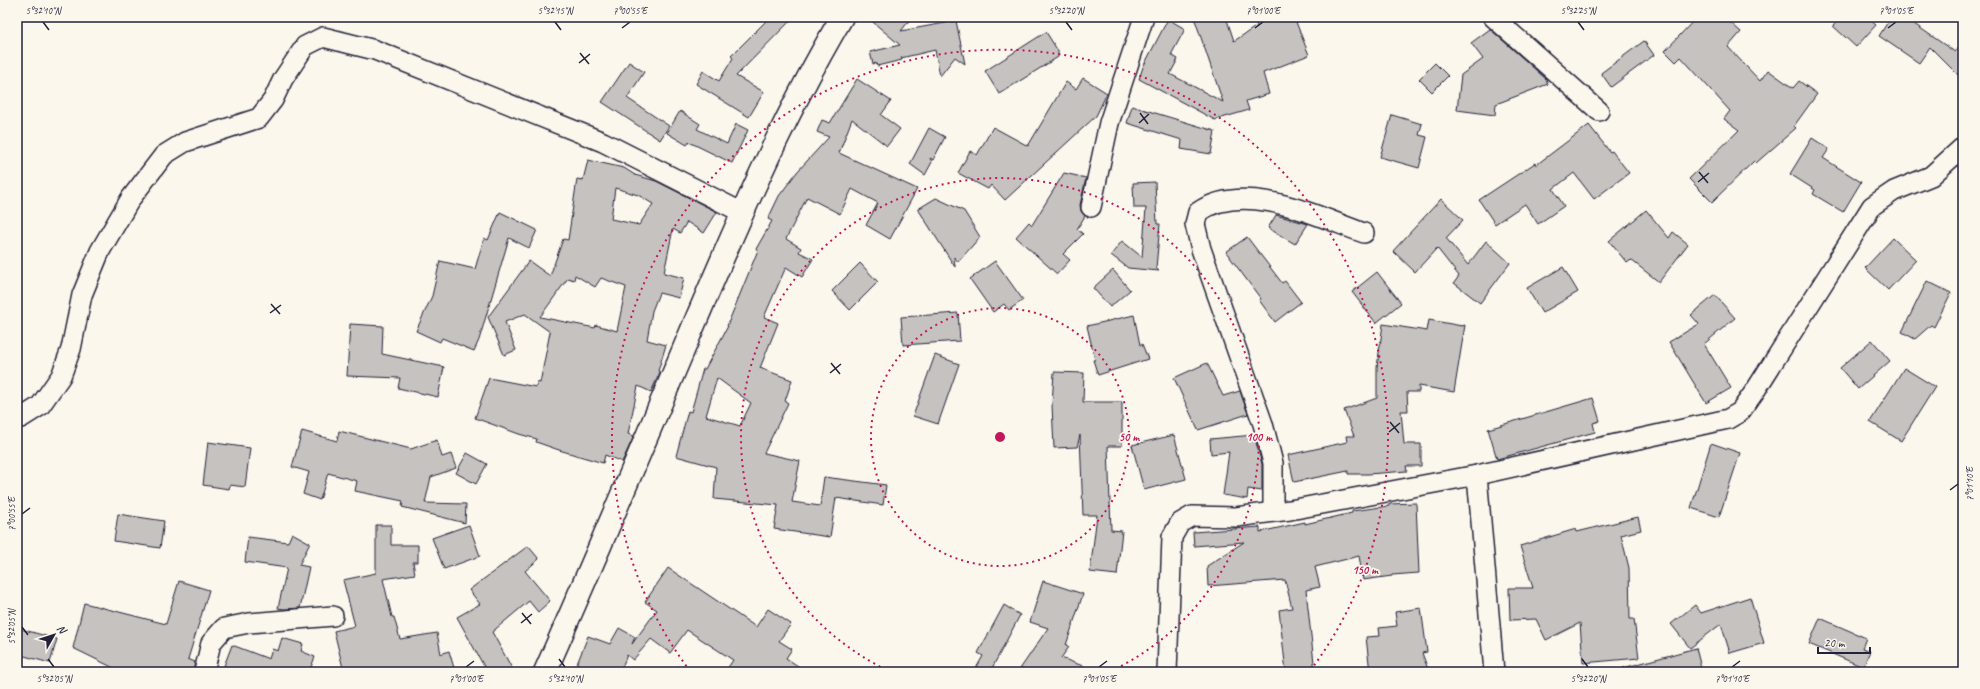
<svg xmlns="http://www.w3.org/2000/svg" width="1980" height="689" font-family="Caveat,sans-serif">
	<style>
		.building { fill: #c6c2c0; stroke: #22223b; fill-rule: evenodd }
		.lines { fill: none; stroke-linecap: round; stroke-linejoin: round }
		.street-casing { stroke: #22223b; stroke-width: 22 }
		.secondary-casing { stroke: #22223b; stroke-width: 25 }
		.street { stroke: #fbf7ec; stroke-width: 19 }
		.secondary { stroke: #fbf7ec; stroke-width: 22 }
		.ticks { fill: none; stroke: #22223b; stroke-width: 1.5 }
		.ring { fill: none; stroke: #c2185b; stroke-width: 2; stroke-dasharray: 2 4 }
		.centre { fill: #c2185b; stroke: #fbf7ec; stroke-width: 2 }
		.ring-label { font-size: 12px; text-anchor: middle; font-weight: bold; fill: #c2185b; stroke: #fbf7ec; stroke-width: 3.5; stroke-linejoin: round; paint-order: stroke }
		.neatline { fill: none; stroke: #22223b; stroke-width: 1.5 }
		.ticks-label { font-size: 10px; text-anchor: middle; fill: #22223b }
	</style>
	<rect width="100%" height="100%" fill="#fbf7ec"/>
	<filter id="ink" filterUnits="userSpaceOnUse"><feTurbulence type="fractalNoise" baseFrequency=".025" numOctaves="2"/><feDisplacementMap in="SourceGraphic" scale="8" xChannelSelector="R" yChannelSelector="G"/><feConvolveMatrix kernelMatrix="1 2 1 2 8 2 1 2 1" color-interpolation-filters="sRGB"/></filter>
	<g filter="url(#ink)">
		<!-- building -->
		<g class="building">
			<polygon points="770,17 794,17 736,76 764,92 749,117 696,84 703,71 719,81 733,58 731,56"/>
			<polygon points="867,17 912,17 901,31 956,21 965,64 955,57 940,76 935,50 901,58 902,60 877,66 876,63 873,64 870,52 900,45"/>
			<polygon points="1194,17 1226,17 1234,41 1257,26 1254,17 1294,17 1309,55 1263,73 1269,94 1246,101 1249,110 1215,120 1139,79 1143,67 1168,19 1185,29 1171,55 1178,59 1170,74 1223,102"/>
			<polygon points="1697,17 1724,17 1741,32 1728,47 1760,81 1768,70 1793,88 1799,81 1817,94 1794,126 1796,128 1756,163 1754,161 1712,202 1689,179 1739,130 1724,119 1730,111 1681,57 1676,62 1665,51"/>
			<polygon points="1841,17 1867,17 1876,25 1856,47 1833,26"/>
			<polygon points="1891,17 1904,17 1955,52 1963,43 1963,80 1930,47 1919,63 1879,36"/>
			<polygon points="1490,29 1546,79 1548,84 1496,104 1495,115 1457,110 1461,75 1483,59 1471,43"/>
			<polygon points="1046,32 1058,51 1058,57 999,94 985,71"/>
			<polygon points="1644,41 1654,55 1611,87 1601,73"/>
			<polygon points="629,62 644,72 627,98 669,126 660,140 602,102"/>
			<polygon points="1435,63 1448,76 1432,92 1419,79"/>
			<polygon points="1083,78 1107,93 1096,116 1005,200 991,185 988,189 958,173 970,151 977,155 993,127 1028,146 1066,82 1076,89"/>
			<path d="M857 79 891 101 881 115 900 129 887 146 852 119 839 153 917 189 890 239 866 225 878 203 852 189 840 214 807 197 786 239 801 248 799 252 813 259 802 277 786 267 764 317 778 323 760 368 792 380 785 401 788 403 764 453 800 461 792 502 820 506 824 477 886 485 883 505 836 498 830 537 774 529 778 505 714 499 716 467 676 456 688 411 691 412 703 369H705L728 326H727L758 250 756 249 772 221 768 219 779 196 797 172 829 137 817 132 822 120 830 123ZM717 378 751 403 740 426 706 416Z"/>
			<polygon points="1132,106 1215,131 1211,154 1181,149 1182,140 1127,123"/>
			<polygon points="680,111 700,124 697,129 727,144 736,124 748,130 732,163 689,142 687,145 667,133"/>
			<polygon points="1392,115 1422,124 1419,135 1427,137 1419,168 1380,157"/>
			<polygon points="1589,125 1610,152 1612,151 1629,173 1594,199 1574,173 1553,189 1564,206 1538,224 1525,204 1495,224 1479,200 1535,163 1536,165"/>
			<polygon points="929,128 945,137 933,160 930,158 932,162 925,175 910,164"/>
			<polygon points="1812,138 1829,149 1823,158 1861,182 1843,212 1813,194 1815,190 1790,174"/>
			<path d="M588 160 624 168 635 175 656 181 717 212 704 233 687 222 680 233 673 229 664 273 684 278 679 298 659 293 652 311 647 340 666 345 658 371 660 372 651 392 638 386 628 434 634 436 622 462 605 455 603 463 559 450 536 442 537 439 519 434 475 418 489 378 536 387 537 382 540 383 550 332 525 314 505 322 516 350 504 355 488 317 529 261 550 276 563 239 568 240 577 179 583 180ZM615 188 638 195 653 204 639 225 611 219ZM575 275 595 287 601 278 626 287 617 331 596 325 595 328 540 317 568 278 574 280Z"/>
			<polygon points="1064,173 1086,178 1080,205 1081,211 1085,216 1077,229 1083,234 1063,254 1070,260 1057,274 1016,237 1029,222 1032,225"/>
			<polygon points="1155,182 1157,224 1160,224 1156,268 1159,271 1128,268 1111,255 1122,241 1142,257 1146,208 1134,208 1133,183"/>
			<polygon points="936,198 964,211 980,237 958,262 954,257 955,267 918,209"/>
			<polygon points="1441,199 1463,220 1446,238 1468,265 1486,241 1510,263 1480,303 1454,283 1459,276 1437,248 1415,272 1393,251"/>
			<polygon points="1646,210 1669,238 1673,232 1688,244 1659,282 1631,260 1627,263 1609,241"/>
			<polygon points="500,212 537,230 529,248 509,238 479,340 474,351 442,338 440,342 416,331 432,296 440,261 475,269 484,238 488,240"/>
			<polygon points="1276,215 1308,224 1295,244 1268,228"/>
			<polygon points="1247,237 1282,283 1285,281 1301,302 1275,322 1259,300 1261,299 1226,252"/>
			<polygon points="1893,238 1916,260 1888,290 1865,268"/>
			<polygon points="995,261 1023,300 1009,310 1004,304 993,312 970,279"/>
			<polygon points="860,263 878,282 850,310 832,291"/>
			<polygon points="1563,267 1578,292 1542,313 1527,288"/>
			<polygon points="1113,270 1130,290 1110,307 1093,288"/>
			<polygon points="1377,272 1401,303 1376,323 1352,292"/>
			<polygon points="1927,281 1951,293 1934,327 1931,325 1915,339 1902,332"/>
			<polygon points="1715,295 1735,318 1704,344 1731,388 1706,403 1669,342 1699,324 1691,315"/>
			<polygon points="958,313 960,341 903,345 901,317"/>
			<polygon points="1134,315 1140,345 1142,344 1148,359 1098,375 1093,360 1095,360 1087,326"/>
			<polygon points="1429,320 1462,326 1465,325 1454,392 1419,386 1419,392 1407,392 1408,411 1401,411 1404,444 1421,444 1421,466 1406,466 1407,471 1368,474 1348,474 1348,471 1294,482 1288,455 1347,442 1346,436 1354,436 1344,410 1377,398 1377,367 1383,324 1427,331"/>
			<polygon points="350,324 383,326 382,354 444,367 438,397 398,388 400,378 347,376"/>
			<polygon points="1872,340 1890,361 1858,389 1840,368"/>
			<polygon points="935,355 959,364 938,424 913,416"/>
			<polygon points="1207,363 1223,396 1240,391 1248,414 1198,430 1174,378"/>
			<polygon points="1904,368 1935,387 1901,441 1870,422"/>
			<polygon points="1054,372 1084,373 1083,402 1122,402 1122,446 1108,446 1111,530 1122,531 1117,575 1090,572 1097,515 1083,515 1080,435 1077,447 1054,448 1052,405"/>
			<polygon points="1593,398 1600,421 1593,423 1595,432 1497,459 1488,429"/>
			<polygon points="302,431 337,441 339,431 411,449 437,440 442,457 451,454 456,468 431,477 425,503 466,504 465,523 402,507 403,501 355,491 357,481 328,473 320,500 303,494 309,472 292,467"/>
			<polygon points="1174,435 1186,479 1144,490 1132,445"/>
			<polygon points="1254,435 1262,464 1262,491 1248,489 1247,499 1223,495 1229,452 1211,454 1210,439"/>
			<polygon points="208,442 250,448 245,487 230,485 229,489 203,485"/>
			<polygon points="1711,443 1740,453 1719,517 1691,508"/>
			<polygon points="467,453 487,464 476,484 456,473"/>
			<polygon points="1416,503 1419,573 1392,575 1392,576 1363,580 1359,556 1315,567 1320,587 1306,590 1315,672 1286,672 1279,610 1292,608 1285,580 1208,586 1207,566 1244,542 1194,546 1193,532 1260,527 1260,532 1305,522 1305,524 1352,513 1352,511 1389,506 1389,504"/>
			<polygon points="118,514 164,521 160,548 114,541"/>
			<polygon points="1638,517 1641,530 1621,535 1629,568 1630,619 1634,619 1639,658 1583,663 1580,623 1546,640 1536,619 1510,620 1509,588 1533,588 1520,546 1576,529 1577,532"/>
			<polygon points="376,525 391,525 391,545 418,545 418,562 413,562 415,574 383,579 392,617 394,617 400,639 437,633 441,654 449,651 454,668 440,672 344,672 334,631 355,626 343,580 376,573"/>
			<polygon points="469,525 480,556 444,569 432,538"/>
			<polygon points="292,533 310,543 299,565 309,567 300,608 284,609 278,608 287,568 245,562 248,537 288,542"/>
			<polygon points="528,546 539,559 525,571 550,601 538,612 529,601 492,632 514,672 487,672 457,617 480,604 469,590"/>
			<polygon points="668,568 756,627 768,609 791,624 779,641 792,649 786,658 807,672 725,672 733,660 687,630 670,653 651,639 633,660 627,655 620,672 583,672 575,669 588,636 610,644 619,628 635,637 632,644 657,610 645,602"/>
			<polygon points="179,581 209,590 188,659 195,662 193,672 122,672 73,648 84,603 166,624"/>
			<polygon points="1043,581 1083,594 1066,645 1069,647 1061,658 1094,670 1094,672 1018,672 1048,628 1030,622"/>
			<polygon points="1750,597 1764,643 1730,653 1721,624 1690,648 1671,624 1695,605 1701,613"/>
			<polygon points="1004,605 1020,615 990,672 974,672 983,656 978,653"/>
			<polygon points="1421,608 1427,652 1422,653 1429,672 1394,672 1393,670 1370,672 1366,637 1380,636 1379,628 1397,626 1395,612"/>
			<polygon points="1820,618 1866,638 1862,648 1870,651 1863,667 1809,644"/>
			<polygon points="17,628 57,639 50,663 17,654"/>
			<polygon points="282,638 303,644 301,651 315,657 309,672 241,672 224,666 232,645 269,659 272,649 278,651"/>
			<polygon points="1696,648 1701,668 1687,672 1624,672 1623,668"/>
		</g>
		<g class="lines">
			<defs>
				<g id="street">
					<polyline points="1493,17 1599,111"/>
					<polyline points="1091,207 1109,123 1144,17"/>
					<polyline points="17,418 21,418 40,406 61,376 71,349 82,295 100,251 131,198 164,155 185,142 259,118 273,100 283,79 305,46 323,37 375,50 603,142 743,213"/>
					<polyline points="1477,475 1494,672"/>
					<path d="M1273 512V463L1263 424 1201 249 1195 224 1198 212C1245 180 1316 216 1364 233"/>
					<polyline points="204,672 211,643 224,628 249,623 333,616"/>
					<polyline points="1167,672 1172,537 1180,523 1192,516 1236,517 1290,510 1477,475 1728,419 1740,412 1755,391 1872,206 1894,191 1931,176 1963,147"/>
				</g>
				<path id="secondary" d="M545 672C593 564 639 455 685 346 732 235 780 122 842 17"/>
			</defs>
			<!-- street casing -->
			<use href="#street" class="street-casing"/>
			<!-- secondary casing -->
			<use href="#secondary" class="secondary-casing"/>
			<!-- street -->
			<use href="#street" class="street"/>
			<!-- secondary -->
			<use href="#secondary" class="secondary"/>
		</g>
	</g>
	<!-- ticks -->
	<path class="ticks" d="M43 22 49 30M555 22 561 30M1066 22 1072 30M1578 22 1584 30M622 28 630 22M1255 28 1263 22M1888 28 1896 22M580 53 589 64M579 63 590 54M1140 113 1148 124M1139 123 1149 114M1699 172 1708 183M1698 182 1709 173M271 304 280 314M270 313 281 305M831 363 840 374M830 373 841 364M1390 422 1399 433M1389 432 1400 423M1950 490 1958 484M22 514 30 508M522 613 531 624M521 623 532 614M22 627 28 635M48 659 54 667M559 659 565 667M1582 659 1588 667M466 667 474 661M1099 667 1107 661M1732 667 1740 661"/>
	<!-- distance rings -->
	<g class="ring">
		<circle cx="1000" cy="437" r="129"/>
		<path d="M891 672A259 259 0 1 1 1109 672"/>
		<path d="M690 671A388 388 0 1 1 1310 671"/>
	</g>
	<circle cx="1000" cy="437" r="6" class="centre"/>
	<g class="ring-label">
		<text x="1129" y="441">50 m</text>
		<text x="1259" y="441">100 m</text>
		<text x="1365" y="574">150 m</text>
	</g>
	<!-- margin -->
	<rect width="1980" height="689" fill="none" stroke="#fbf7ec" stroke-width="44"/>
	<!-- north arrow -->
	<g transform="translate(54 635) rotate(51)" stroke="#fbf7ec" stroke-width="3" paint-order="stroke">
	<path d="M0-3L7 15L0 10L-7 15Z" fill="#22223b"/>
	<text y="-6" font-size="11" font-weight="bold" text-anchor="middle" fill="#22223b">N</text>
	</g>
	<!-- scale -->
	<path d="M1818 647v6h52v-6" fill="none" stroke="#22223b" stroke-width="2"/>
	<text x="1824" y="647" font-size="12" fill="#22223b" stroke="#fbf7ec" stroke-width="3" paint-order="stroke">20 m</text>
	<rect x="22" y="22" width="1936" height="645" class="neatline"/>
	<g class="ticks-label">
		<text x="43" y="14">5°32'10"N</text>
		<text x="555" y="14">5°32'15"N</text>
		<text x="630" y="14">7°00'55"E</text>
		<text x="1066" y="14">5°32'20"N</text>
		<text x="1263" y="14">7°01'00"E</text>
		<text x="1578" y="14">5°32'25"N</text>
		<text x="1896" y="14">7°01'05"E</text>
		<text transform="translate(1969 484) rotate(-90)" y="4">7°01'10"E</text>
		<text transform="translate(11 514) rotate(-90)" y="4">7°00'55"E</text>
		<text transform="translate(11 627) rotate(-90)" y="4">5°32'05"N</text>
		<text x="54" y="682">5°32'05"N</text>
		<text x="466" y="682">7°01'00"E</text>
		<text x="565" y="682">5°32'10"N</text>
		<text x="1099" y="682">7°01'05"E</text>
		<text x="1588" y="682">5°32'20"N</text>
		<text x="1732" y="682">7°01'10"E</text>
	</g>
</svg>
